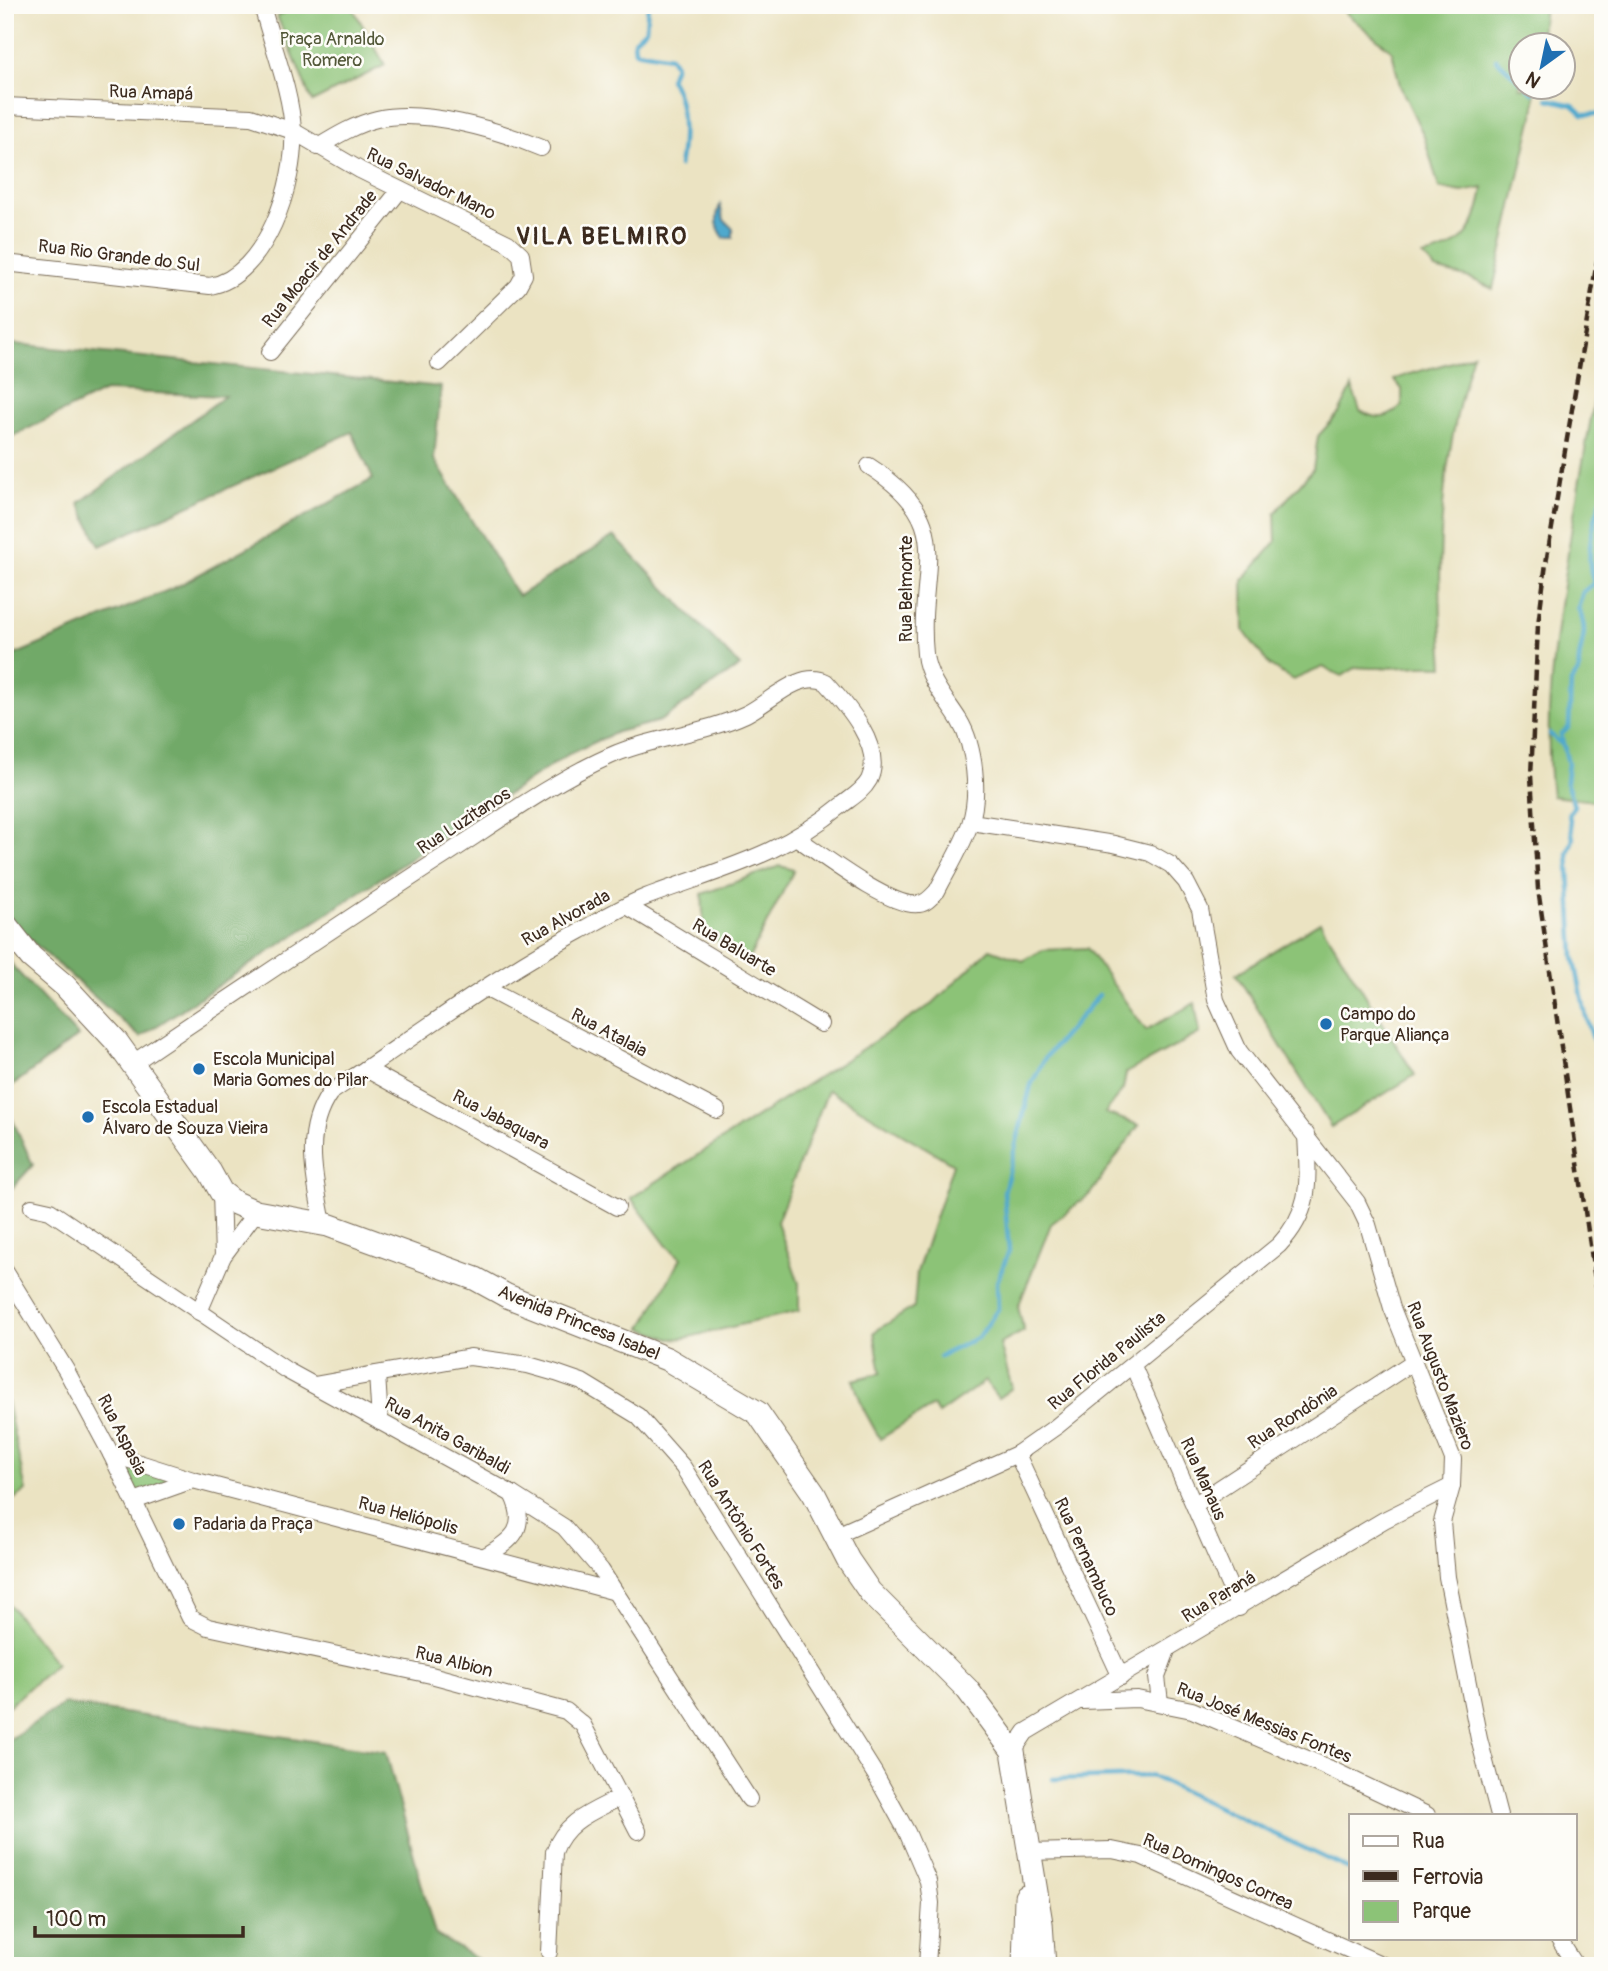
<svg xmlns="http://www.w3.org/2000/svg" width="1608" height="1971" font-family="Pangolin,sans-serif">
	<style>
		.green { fill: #8cc377; stroke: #64764a; stroke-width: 2 }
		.forest { fill: #71a968; stroke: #566a43; stroke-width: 2 }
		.water { fill: #50a9cd; stroke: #466a76; stroke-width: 2 }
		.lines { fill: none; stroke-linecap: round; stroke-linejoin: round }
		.stream { stroke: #50a9cd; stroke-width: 4.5 }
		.minor-casing { stroke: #796b57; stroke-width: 18 }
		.secondary-casing { stroke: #796b57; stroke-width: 25 }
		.minor { stroke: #fff; stroke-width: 16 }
		.secondary { stroke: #fff; stroke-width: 23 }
		.rail { stroke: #3b2a1e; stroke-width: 4.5; stroke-dasharray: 10 5; stroke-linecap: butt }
		.poi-dot { fill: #1f6fb2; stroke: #fdfcf7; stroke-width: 2.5 }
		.labels { text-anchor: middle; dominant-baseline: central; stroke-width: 5; stroke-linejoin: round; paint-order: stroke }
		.park-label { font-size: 18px; fill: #535839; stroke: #fdfcf7 }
		.street-label { font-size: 18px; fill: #3b2a1e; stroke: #fdfcf7 }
		.poi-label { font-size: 18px; fill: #3b2a1e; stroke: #fdfcf7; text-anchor: start }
		.district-label { font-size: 24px; font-weight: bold; letter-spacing: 2px; fill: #3b2a1e; stroke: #fdfcf7 }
	</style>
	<rect width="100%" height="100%" fill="#fdfcf7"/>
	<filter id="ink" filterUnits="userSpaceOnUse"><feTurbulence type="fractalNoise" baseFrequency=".0143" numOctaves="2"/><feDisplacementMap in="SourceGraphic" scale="14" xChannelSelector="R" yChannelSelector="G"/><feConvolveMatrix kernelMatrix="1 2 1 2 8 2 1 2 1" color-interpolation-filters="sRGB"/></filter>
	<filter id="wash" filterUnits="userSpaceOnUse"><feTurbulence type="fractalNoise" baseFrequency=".00686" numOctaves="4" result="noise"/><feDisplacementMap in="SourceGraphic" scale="28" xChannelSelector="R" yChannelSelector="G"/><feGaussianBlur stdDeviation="1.57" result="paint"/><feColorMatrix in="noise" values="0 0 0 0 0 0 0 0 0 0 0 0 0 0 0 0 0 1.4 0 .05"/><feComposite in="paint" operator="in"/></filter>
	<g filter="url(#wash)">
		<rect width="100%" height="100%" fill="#ebe3c2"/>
		<!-- green -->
		<g class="green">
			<polygon points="299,5 351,5 385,65 312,102 277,16"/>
			<path d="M1336 5H1544L1540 45 1520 46V88H1535V107L1493 289 1470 278 1435 269 1423 256C1464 248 1477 229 1483 188L1462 192 1439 188 1424 136 1400 86 1392 51Z"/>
			<path d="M1473 354C1440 462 1435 554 1444 666 1415 664 1386 671 1357 667L1342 676 1323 667 1293 680 1270 666 1244 631 1243 580 1276 542 1275 513 1313 469 1318 436 1339 413 1352 387 1360 411C1378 420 1388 420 1402 405V389L1394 380C1420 368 1447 367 1473 354Z"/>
			<path d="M1603 357V802L1552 796C1543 721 1553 652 1564 578 1575 504 1588 430 1603 357Z"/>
			<polygon points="780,866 794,870 747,962 704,931 702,894"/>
			<polygon points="1320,922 1415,1075 1331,1127 1236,974"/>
			<polygon points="1087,948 1146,1030 1195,1003 1200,1033 1126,1073 1123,1089 1105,1113 1139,1125 1090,1194 1051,1224 1018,1307 1024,1331 1000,1344 1012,1388 998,1398 985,1381 938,1414 933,1406 880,1439 864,1410 853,1380 881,1373 874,1332 914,1307 917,1272 953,1164 828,1090 777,1222 799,1283 799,1311 685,1338 670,1339 642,1328 681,1258 667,1246 631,1198 932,1004 990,949 1023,961 1043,950"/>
			<polygon points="5,1393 26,1491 5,1505"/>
			<polygon points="120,1466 148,1468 180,1480 136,1496"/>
			<polygon points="5,1599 56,1664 5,1709"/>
		</g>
		<!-- forest -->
		<g class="forest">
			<polygon points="5,343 441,387 434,459 518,596 614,536 740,666 660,721 617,732 569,754 140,1037 10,922 5,904 5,659 178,586 373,479 352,432 100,546 79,503 225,396 105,391 5,440"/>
			<polygon points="5,954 15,969 78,1036 5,1091"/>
			<polygon points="5,1103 33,1165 5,1196"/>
			<polygon points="64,1704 386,1752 435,1934 489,1966 5,1966 5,1742"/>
		</g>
		<!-- water -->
		<path class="water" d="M720 205 724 220 733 229V238H724C716 227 715 218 720 205Z"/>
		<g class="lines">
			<!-- stream -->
			<g class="stream">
				<path d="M648 5 646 29 634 40 635 51 670 57 675 65 670 79C685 101 684 140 679 166"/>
				<polyline points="1496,59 1520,81"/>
				<polyline points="1528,88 1533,93"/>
				<polyline points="1548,99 1573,105 1583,114 1599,114"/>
				<path d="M1603 496C1593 522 1584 556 1594 583L1583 592 1578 608C1592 637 1576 647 1579 671L1571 682 1569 727 1561 735 1568 763 1566 782 1574 806 1569 814 1573 839 1568 853 1574 957 1586 1017 1603 1069"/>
				<polyline points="1550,734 1565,747"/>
				<polyline points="940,1356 979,1337 998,1309 997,1282 1009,1251 1004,1192 1031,1085 1045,1058 1099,995"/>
				<polyline points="1053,1779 1151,1776 1351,1870"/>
			</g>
		</g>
	</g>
	<g filter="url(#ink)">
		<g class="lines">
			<defs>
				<g id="minor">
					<polyline points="5,106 251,117 293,131 360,170 508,243 521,255 524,275 518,286 439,363"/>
					<path d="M318 147C336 136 356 124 377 119 423 108 498 130 541 148"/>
					<path d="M5 263 210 286C266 276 296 182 293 131 291 90 272 46 262 5"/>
					<polyline points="270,352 400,190"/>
					<polyline points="971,822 1114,844 1150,853 1171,865 1186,882 1200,909 1216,1000 1239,1051 1357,1202 1368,1225 1392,1308 1453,1459 1452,1486 1442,1522 1447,1577 1479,1739 1499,1815"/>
					<path d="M797 838C822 855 892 909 919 904 927 903 932 896 937 891 948 869 962 847 970 824 980 794 975 746 959 720 947 701 927 678 925 654 916 566 961 525 869 466"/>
					<polyline points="627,906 821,1024"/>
					<polyline points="485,988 717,1110"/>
					<path d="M133 1063C234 995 335 927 438 860 493 825 549 783 610 756 653 737 703 734 746 714 769 703 800 669 826 682 846 704 885 748 869 780 863 791 851 798 842 805 779 857 720 869 646 897 623 906 602 919 580 931 492 978 413 1038 330 1093 302 1133 315 1179 323 1224"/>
					<polyline points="366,1069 617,1207"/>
					<polyline points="221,1192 223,1256"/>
					<polyline points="32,1207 50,1211 286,1370 512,1494 564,1527 601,1570 749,1799"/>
					<polyline points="5,1271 66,1370 111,1454 190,1618 208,1627 431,1675 566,1711 583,1725 638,1831"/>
					<polyline points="199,1312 223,1256 256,1212"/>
					<polyline points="1133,1366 1239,1608"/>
					<polyline points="377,1374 380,1422"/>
					<polyline points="314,1385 470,1357 528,1365 556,1373 582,1382 638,1416 683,1467 875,1774 907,1832 928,1881 931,1903 927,1966"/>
					<polyline points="111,1454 193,1480 612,1591"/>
					<polyline points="1017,1454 1121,1677"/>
					<polyline points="134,1501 193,1480"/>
					<polyline points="1194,1505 1413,1362"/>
					<path d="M837 1535 1017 1454 1057 1426 1279 1245C1313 1209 1308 1180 1306 1134"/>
					<path d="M485 1556C513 1540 529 1528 512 1494"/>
					<polyline points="1082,1701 1137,1699 1192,1710 1324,1766 1427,1815"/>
					<polyline points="1160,1702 1157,1677 1167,1650"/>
					<polyline points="1013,1751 1026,1732 1384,1520 1452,1486"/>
					<polyline points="1027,1852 1112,1850 1141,1856 1385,1966"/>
					<polyline points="1558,1938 1576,1966"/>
					<path d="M549 1952 554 1852C565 1821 592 1812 619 1798"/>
				</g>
				<g id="secondary">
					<polyline points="5,924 31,957 65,986 116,1041 210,1172 221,1192 235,1203 256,1212 328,1225 476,1279 507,1296 667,1359 758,1413 814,1494 848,1560 870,1592 967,1689 1013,1751 1041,1923 1044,1966"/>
					<polyline points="1024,1966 1026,1897"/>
				</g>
			</defs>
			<!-- minor casing -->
			<use href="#minor" class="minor-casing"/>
			<!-- secondary casing -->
			<use href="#secondary" class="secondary-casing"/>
			<!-- minor -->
			<use href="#minor" class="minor"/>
			<!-- secondary -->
			<use href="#secondary" class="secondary"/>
			<!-- rail -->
			<polyline class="rail" points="1603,226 1546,563 1538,625 1531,776 1538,889 1603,1334"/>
		</g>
	</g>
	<!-- markers -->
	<g class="poi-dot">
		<circle cx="1326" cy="1024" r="7"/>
		<circle cx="199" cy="1069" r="7"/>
		<circle cx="88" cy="1117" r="7"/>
		<circle cx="179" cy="1524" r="7"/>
	</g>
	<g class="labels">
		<!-- park labels -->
		<g class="park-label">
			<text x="332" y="39">Praça Arnaldo<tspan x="332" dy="21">Romero</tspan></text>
		</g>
		<!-- street labels -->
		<g class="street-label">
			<text transform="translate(151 93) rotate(2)">Rua Amapá</text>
			<text transform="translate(431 184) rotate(26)">Rua Salvador Mano</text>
			<text transform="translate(119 256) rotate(7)">Rua Rio Grande do Sul</text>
			<text transform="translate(320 259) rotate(-51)">Rua Moacir de Andrade</text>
			<text transform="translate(906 589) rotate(-90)">Rua Belmonte</text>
			<text transform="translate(464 821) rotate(-33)">Rua Luzitanos</text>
			<text transform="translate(566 918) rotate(-29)">Rua Alvorada</text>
			<text transform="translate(734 948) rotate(31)">Rua Baluarte</text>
			<text transform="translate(609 1033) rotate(28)">Rua Atalaia</text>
			<text transform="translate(501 1120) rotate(28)">Rua Jabaquara</text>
			<text transform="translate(579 1323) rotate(22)">Avenida Princesa Isabel</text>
			<text transform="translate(1107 1361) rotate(-39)">Rua Florida Paulista</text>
			<text transform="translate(1440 1376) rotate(69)">Rua Augusto Maziero</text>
			<text transform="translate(1293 1417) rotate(-33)">Rua Rondônia</text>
			<text transform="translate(122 1435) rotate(63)">Rua Aspasia</text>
			<text transform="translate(447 1436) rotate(29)">Rua Anita Garibaldi</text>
			<text transform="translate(1203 1479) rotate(66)">Rua Manaus</text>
			<text transform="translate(408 1516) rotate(15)">Rua Heliópolis</text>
			<text transform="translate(741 1525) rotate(58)">Rua Antônio Fortes</text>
			<text transform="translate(1086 1557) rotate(65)">Rua Pernambuco</text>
			<text transform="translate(1219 1597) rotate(-31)">Rua Paraná</text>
			<text transform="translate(454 1662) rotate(14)">Rua Albion</text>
			<text transform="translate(1264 1723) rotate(22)">Rua José Messias Fontes</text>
			<text transform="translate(1218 1872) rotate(24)">Rua Domingos Correa</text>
		</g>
		<!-- poi labels -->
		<g class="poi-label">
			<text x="1340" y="1014">Campo do<tspan x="1340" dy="21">Parque Aliança</tspan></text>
			<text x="213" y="1059">Escola Municipal<tspan x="213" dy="21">Maria Gomes do Pilar</tspan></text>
			<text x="102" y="1107">Escola Estadual<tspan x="102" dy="21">Álvaro de Souza Vieira</tspan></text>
			<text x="193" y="1524">Padaria da Praça</text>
		</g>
		<!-- district labels -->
		<g class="district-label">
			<text x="602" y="236">VILA BELMIRO</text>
		</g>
	</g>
	<!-- margin -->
	<rect width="1608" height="1971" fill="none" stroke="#fdfcf7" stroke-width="28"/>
	<!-- legend -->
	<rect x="1349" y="1814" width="228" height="126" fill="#fdfcf7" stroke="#afa8a0" stroke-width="2"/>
	<rect x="1363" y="1836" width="35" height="10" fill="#ffffff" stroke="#afa8a0" stroke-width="2"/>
	<text x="1412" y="1848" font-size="21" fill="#3b2a1e">Rua</text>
	<rect x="1363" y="1871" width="35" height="10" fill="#3b2a1e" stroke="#afa8a0" stroke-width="2"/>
	<text x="1412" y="1884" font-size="21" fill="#3b2a1e">Ferrovia</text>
	<rect x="1363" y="1901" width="35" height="21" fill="#8cc377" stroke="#afa8a0" stroke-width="2"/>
	<text x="1412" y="1918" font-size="21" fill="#3b2a1e">Parque</text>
	<!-- north arrow -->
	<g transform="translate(1542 66) rotate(213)"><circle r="33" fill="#fdfcf7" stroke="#afa8a0" stroke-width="2"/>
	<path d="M0-5L12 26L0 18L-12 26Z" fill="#1f6fb2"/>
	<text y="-10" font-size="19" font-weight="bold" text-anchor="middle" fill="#3b2a1e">N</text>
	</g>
	<!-- scale -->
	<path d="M35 1926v10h208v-10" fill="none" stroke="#3b2a1e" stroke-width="3.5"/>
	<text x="46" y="1926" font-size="21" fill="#3b2a1e" stroke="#fdfcf7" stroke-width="5" paint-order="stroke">100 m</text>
</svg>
